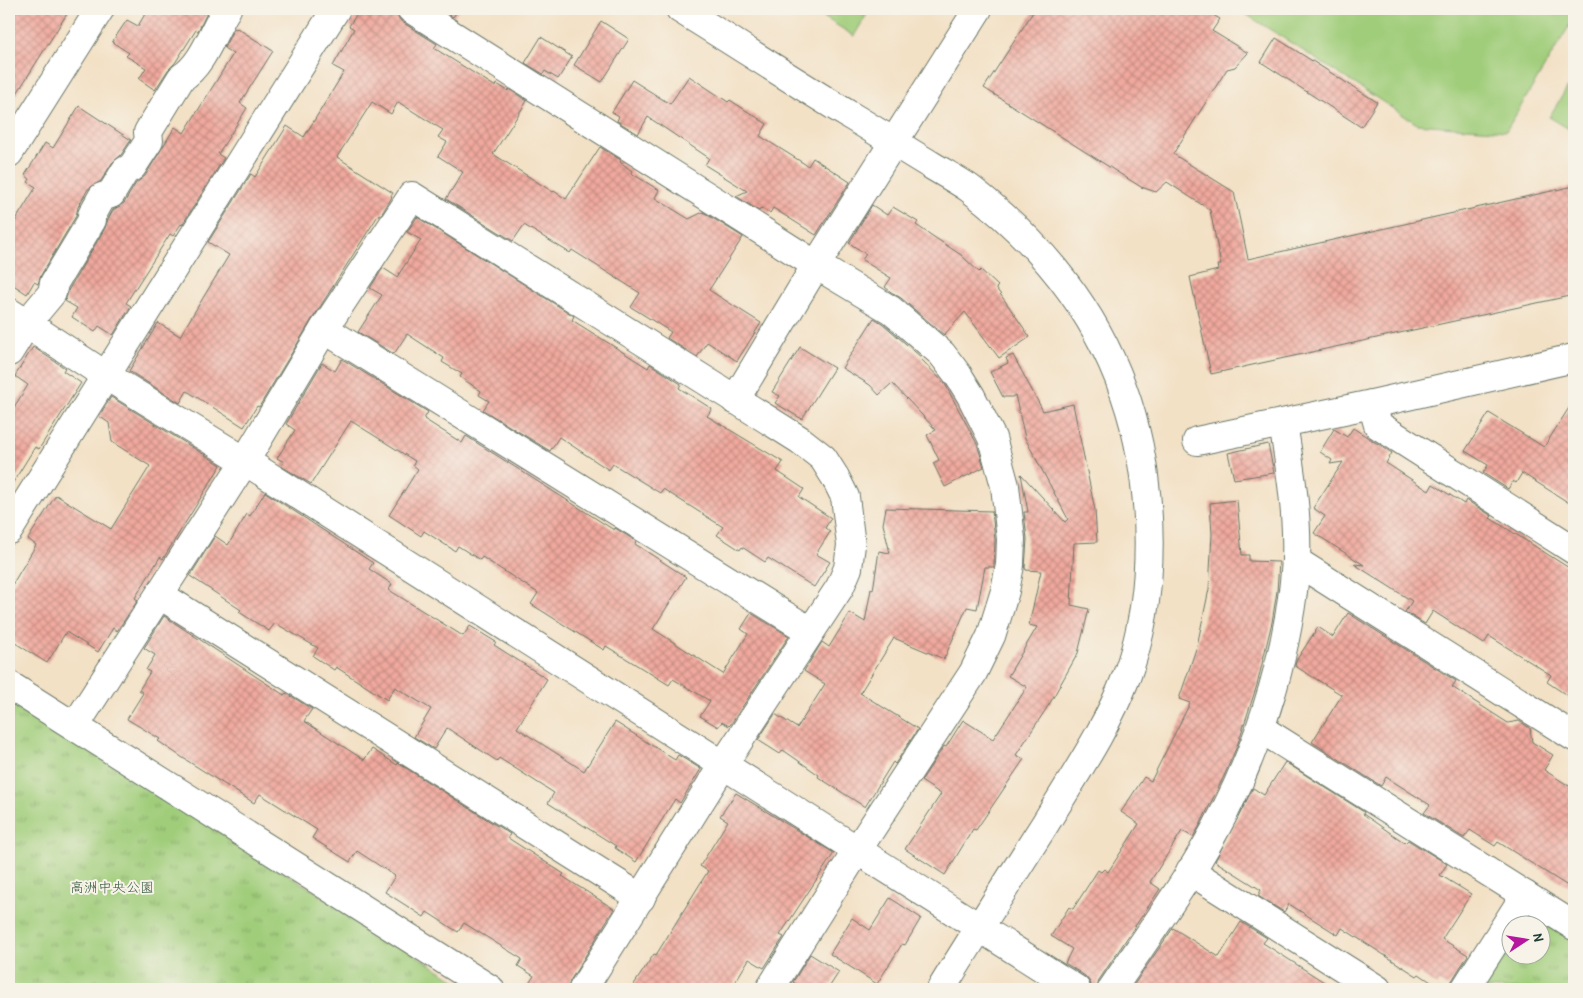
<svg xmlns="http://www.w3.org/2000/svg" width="1583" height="998" font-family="'Patrick Hand','Klee One',sans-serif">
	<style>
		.green { fill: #a0cd7a; stroke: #608557 }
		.park { fill: url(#park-tufts); stroke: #608557 }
		.building { fill: url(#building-cross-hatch) }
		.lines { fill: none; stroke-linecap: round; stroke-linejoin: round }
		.minor-casing { stroke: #697667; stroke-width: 30 }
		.minor { stroke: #fff; stroke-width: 28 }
		.labels { text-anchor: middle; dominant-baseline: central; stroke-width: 4; stroke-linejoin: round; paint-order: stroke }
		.park-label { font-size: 14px; fill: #395a42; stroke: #f7f3e8 }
	</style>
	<defs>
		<pattern id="park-tufts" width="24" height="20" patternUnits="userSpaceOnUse" patternTransform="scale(1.25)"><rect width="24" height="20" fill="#a0cd7a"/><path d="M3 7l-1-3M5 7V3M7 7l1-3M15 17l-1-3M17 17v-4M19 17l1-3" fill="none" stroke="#82a865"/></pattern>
		<pattern id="building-cross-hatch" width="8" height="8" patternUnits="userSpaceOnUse" patternTransform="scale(1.25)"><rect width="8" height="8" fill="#f1a99e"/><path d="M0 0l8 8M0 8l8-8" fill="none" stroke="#c38b82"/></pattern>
	</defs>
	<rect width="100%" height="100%" fill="#f7f3e8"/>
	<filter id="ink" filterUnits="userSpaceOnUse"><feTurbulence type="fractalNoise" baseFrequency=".02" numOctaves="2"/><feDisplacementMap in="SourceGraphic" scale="10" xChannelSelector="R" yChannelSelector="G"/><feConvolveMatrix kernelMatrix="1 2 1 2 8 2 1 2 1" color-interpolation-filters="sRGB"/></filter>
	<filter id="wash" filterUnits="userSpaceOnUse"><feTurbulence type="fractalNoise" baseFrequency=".0096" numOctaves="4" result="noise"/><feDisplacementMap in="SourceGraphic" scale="20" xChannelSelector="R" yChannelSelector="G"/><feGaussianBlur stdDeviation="1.12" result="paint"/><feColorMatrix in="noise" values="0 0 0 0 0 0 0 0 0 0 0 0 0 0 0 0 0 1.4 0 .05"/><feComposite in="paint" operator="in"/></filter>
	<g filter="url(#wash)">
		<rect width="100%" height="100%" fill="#f3e1c6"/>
		<!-- green -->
		<g class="green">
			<polygon points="811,9 870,9 854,36"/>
			<polygon points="1238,9 1574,9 1574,18 1506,131 1417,124"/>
			<polygon points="1574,77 1574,132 1549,117"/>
		</g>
		<!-- park -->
		<g class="park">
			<polygon points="9,698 469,989 9,989"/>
			<polygon points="1529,915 1574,940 1574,989 1482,989 1510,944 1510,956 1540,956 1540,926 1522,925"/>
		</g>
		<g id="blocks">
			<!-- building -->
			<g class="building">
				<polygon points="9,9 70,9 9,106"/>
				<polygon points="148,9 209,9 198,31 196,30 175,63 168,70 155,90 139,79 146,68 126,56 129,53 112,42 127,20 138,26"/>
				<polygon points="360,9 395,9 397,16 402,22 437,44 434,48 496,87 497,84 508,91 509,89 527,101 493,154 553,192 554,191 566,199 600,147 621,160 620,162 632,171 631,173 659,190 655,198 689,219 703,212 743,237 709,290 761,323 737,361 707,342 697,357 667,338 671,332 631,307 640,293 572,250 570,253 524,225 513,241 446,199 463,172 438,156 447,142 438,137 443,130 398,102 391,114 372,102 337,157 393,193 391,196 392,197 381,215 379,214 311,321 259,407 257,406 244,427 187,391 180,403 129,371 158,323 180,336 229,255 208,242 251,174 255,177 287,126 304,137 344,72 333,66 354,29 349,26"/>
				<polygon points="440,9 459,9 453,17"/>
				<polygon points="1035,9 1203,9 1220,19 1212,31 1248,53 1235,67 1227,69 1173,154 1234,192 1248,259 1574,186 1574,295 1211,374 1190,277 1218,270 1217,265 1221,265 1210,210 1167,182 1156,192 1141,187 984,88"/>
				<polygon points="601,21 629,39 602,82 574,65"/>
				<polygon points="234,28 236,29 237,28 273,51 240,103 247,108 218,154 224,158 182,225 181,224 173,236 170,234 126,303 131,306 113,335 99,326 95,332 72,317 77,308 65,301 69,289 105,228 108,219 113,210 124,203 136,183 145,176 175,127 184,133 233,54 224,48"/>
				<polygon points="541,37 572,57 558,79 545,71 543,74 525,63"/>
				<polygon points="1276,38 1377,102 1361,127 1261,62"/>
				<polygon points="689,76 728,102 730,100 767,124 760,136 808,166 813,158 850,182 816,235 773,208 770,213 761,208 759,211 736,196 747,191 705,165 709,158 648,117 638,134 617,121 619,116 612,112 632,80 670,104"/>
				<polygon points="79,106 131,140 121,155 112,163 101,181 88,189 78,207 76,216 41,275 38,284 34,282 27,294 9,282 9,231 36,187 28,182 30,179 25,175 45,143 53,148"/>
				<polygon points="872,205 887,215 893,207 918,222 916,225 961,255 979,272 981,270 998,286 996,288 1030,337 999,358 965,312 944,335 901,298 891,292 885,287 891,278 862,260 866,254 849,243"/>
				<polygon points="417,217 574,316 572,320 648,368 650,364 681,384 679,388 712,409 707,416 783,462 777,471 804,489 799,497 831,518 825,528 830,532 816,554 830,562 814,587 768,558 765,562 742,547 740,550 717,535 723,527 663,489 660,493 613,464 609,470 559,437 550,451 483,410 489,401 479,395 481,391 460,377 462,374 442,362 444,358 407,334 394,354 358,332 382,295 370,288 383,268 397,277 421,240 407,232"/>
				<polygon points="874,318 882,323 922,358 921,359 945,384 977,444 984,467 945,487 933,463 939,460 927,435 936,430 892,383 879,395 870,385 842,368"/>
				<polygon points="33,347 65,368 63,371 81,383 39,449 35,447 9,489 9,415 28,385 15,376"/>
				<polygon points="800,347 834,368 802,419 775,403 780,396 772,392"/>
				<polygon points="1013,355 1043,411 1073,404 1095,510 1097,542 1074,543 1071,605 1089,609 1078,653 1050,703 1016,755 1024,759 976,830 973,829 945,875 905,849 941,794 921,781 944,746 946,747 963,720 993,739 1027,687 1008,676 1037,627 1029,625 1041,571 1026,570 1025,568 1027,539 1024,512 1028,512 1021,474 1065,522 1068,519 1025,438 1015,395 1012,397 1003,397 990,372 1008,363 1006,358"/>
				<polygon points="342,359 428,412 424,419 462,443 466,436 614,530 615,528 636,541 635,544 686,577 653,629 723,674 748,634 741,629 751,613 789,636 731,724 729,726 722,722 718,727 700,716 710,701 673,679 669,685 606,646 604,650 531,604 538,593 482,557 480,560 458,546 455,551 424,531 421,536 389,515 418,469 413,465 415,461 351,421 311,484 281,466 284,462 277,458 295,430 286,424 322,363 335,371"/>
				<polygon points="111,397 221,465 163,559 160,557 135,598 138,600 117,631 113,628 98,652 66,632 47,663 9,639 9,590 36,545 28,539 56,495 111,529 150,466 112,442 109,423 99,416"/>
				<polygon points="1574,400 1574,506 1522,473 1516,483 1513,481 1508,489 1483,473 1488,465 1465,451 1489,413 1544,447"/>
				<polygon points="1353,428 1392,453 1386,463 1429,491 1433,484 1464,504 1466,500 1492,516 1490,518 1574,571 1574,700 1547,682 1551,675 1489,636 1484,644 1433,611 1425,624 1405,612 1412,601 1354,564 1364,565 1314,533 1325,516 1313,508 1343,462 1330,464 1332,460 1320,452 1334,429 1347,437"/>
				<polygon points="1268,444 1274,473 1234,479 1228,453"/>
				<polygon points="265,492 373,563 369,569 392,584 389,590 463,636 470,626 496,642 494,645 547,679 517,728 584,771 615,722 675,760 678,755 701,769 680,803 675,799 636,862 615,848 616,846 548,803 554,793 499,758 497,761 447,728 434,749 414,737 431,709 395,687 387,700 336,667 334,670 313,656 318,648 275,623 269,631 239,612 241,610 190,576 215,536 228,545 247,514 250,516"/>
				<polygon points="1237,500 1242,555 1249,555 1249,561 1279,562 1277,591 1272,622 1257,685 1237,746 1224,776 1199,827 1193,837 1182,831 1150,882 1160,889 1099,980 1097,989 1092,989 1090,982 1085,976 1065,963 1072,949 1051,936 1069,907 1073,909 1098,870 1101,872 1104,869 1108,872 1139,824 1121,812 1144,777 1151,781 1190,703 1179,699 1197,646 1209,589 1212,534 1210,503"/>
				<polygon points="886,508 992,511 995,540 994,563 994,567 985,567 977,609 967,607 944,659 894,638 860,693 918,729 895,764 893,762 865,807 818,777 819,775 783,750 780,754 758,740 775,714 797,728 825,684 804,671 822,642 829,647 850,613 865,622 871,589 873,590 879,551 890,553 883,524"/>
				<polygon points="1348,613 1456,681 1452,687 1508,723 1519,721 1530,728 1532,742 1553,755 1544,770 1574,789 1574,890 1498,842 1495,846 1470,830 1464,838 1424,813 1430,805 1386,777 1381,786 1312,742 1342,695 1295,666 1296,661 1318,627 1333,637"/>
				<polygon points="164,616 284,695 286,693 312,709 304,721 364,760 372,749 397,765 398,763 510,834 508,838 564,874 562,876 614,909 570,981 568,989 525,989 534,976 518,966 522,959 464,923 458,932 427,912 424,917 385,892 395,876 357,851 350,862 312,838 317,830 260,794 254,803 183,758 158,741 160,739 127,719 143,693 139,690 150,672 146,670 155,655 144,648"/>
				<polygon points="1285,762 1364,812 1363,814 1405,843 1408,840 1447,864 1440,875 1471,894 1442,939 1468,955 1448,987 1439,982 1437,986 1419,974 1417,976 1342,928 1338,935 1289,904 1284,912 1258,896 1261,890 1215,861 1253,788 1264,795"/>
				<polygon points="736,793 834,853 780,935 784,937 764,968 749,959 731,989 631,989 654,954 656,955 708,871 700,866 728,821 720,816"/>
				<polygon points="890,898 921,918 905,945 902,944 877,984 830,954 852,918 870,930"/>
				<polygon points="1241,922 1267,938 1263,943 1335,989 1131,989 1173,928 1219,957"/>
				<polygon points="810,954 839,972 828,989 804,989 793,982"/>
			</g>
		</g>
	</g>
	<g filter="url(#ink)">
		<use href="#blocks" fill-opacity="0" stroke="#697667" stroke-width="1"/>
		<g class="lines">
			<defs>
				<g id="minor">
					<polyline points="411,9 816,265 891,310 942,354 958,375 971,396 992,438 1005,486 1011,539 1010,565 1005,591 991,636 973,673 858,849 770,989"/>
					<path d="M680 9C737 44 793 81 851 116 878 132 904 149 931 165 944 173 957 180 969 188 1065 261 1128 356 1144 476 1153 541 1150 613 1127 675 1107 728 1074 776 1045 824 1010 879 975 934 941 989"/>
					<polyline points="9,153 100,9"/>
					<polyline points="9,312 105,375 245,461 1076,989"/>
					<polyline points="324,329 810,631"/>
					<path d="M9 352 27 323 52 293 54 283 92 220V215L102 197 111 194 125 171 132 167 149 141 148 132 181 78C204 64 213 30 227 9"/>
					<polyline points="735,400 816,265 978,9"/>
					<polyline points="1372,404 1378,425 1574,550"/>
					<polyline points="1197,441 1372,404 1574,358"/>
					<polyline points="9,530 336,9"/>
					<polyline points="1296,561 1574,737"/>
					<polyline points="160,595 641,898"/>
					<polyline points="9,685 490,989"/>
					<polyline points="75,726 245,461 324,329 412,196 800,440 823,458 835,477 845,497 851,545 848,568 840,587 723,765 583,989"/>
					<polyline points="1261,729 1574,926"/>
					<polyline points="1190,871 1377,989"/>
					<path d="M1112 989C1151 931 1194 873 1225 811 1263 736 1290 645 1296 561 1298 515 1290 468 1283 423"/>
					<polyline points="1465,989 1525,895"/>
				</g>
			</defs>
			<!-- minor casing -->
			<use href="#minor" class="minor-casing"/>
			<!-- minor -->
			<use href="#minor" class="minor"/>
		</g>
	</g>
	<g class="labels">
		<!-- park labels -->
		<g class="park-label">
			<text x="112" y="886">高洲中央公園</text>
		</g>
	</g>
	<!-- margin -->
	<rect width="1583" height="998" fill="none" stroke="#f7f3e8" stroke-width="30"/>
	<!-- north arrow -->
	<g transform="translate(1526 940) rotate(78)"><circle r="24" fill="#f7f3e8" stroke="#a1aaa0"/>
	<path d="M0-4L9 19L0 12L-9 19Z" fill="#b5179e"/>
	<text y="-8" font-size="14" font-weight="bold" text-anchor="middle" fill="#1f3d34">N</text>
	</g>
</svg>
